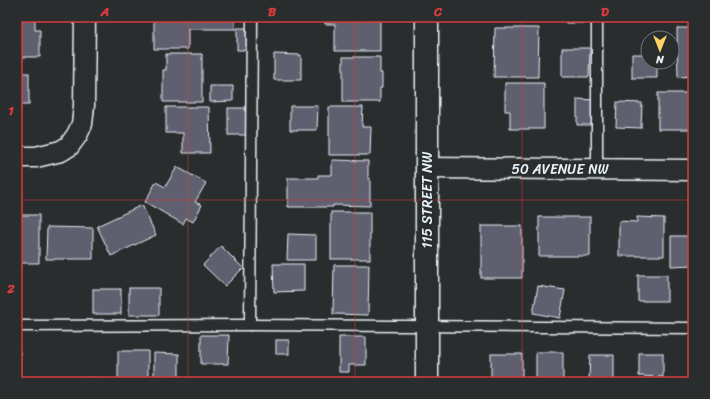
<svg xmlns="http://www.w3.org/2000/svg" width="710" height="399" font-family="Sriracha,sans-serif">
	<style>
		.building { fill: #5e5e70; stroke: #e8f1f8 }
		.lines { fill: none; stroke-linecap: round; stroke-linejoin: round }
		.service-casing { stroke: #e8f1f8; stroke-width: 13 }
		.minor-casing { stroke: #e8f1f8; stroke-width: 23 }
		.tertiary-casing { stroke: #e8f1f8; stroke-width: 25 }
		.service { stroke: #2a2d2e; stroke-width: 10 }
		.minor { stroke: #2a2d2e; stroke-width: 20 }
		.tertiary { stroke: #2a2d2e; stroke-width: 22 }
		.grid { fill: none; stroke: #d83c3d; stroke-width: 1; stroke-opacity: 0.55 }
		.labels { text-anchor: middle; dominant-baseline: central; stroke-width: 4; stroke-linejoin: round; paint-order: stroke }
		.street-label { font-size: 14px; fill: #e8f1f8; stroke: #2a2d2e }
		.neatline { fill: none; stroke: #d83c3d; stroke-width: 1.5 }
		.grid-label { font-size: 13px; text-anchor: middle; font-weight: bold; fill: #d83c3d }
	</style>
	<rect width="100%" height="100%" fill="#2a2d2e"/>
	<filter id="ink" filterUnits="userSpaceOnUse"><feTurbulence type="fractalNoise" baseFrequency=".025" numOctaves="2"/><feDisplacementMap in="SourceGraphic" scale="8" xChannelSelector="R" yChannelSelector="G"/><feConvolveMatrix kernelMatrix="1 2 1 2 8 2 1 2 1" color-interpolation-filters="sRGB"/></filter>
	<g filter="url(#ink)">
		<!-- building -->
		<g class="building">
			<polygon points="17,17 35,17 35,30 40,30 40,57 17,57"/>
			<polygon points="154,17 235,17 235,29 188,29 188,49 154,49"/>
			<polygon points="325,17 353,17 353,18 380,19 380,51 335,51 335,24 325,24"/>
			<rect x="496" y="17" width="37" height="1"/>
			<rect x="566" y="17" width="29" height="6"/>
			<rect x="681" y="17" width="12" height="2"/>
			<polygon points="237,28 249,28 250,50 237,50"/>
			<polygon points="495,28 539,28 538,77 494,77"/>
			<polygon points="677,28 693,28 693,76 678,77"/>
			<polygon points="562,48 590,48 589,77 562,77"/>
			<polygon points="166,54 202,54 202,102 163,102 163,70 166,70"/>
			<polygon points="274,54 301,55 301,80 274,80"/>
			<polygon points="632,54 648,54 648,62 657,62 657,78 632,78"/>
			<polygon points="343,57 380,57 380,73 382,73 382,88 380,88 380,102 343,102"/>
			<rect x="17" y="73" width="12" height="32"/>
			<polygon points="505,83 544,83 544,129 510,129 510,111 505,111"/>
			<polygon points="210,86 233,86 233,101 210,102"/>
			<rect x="658" y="93" width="35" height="36"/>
			<polygon points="577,99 595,100 595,125 577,125"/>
			<polygon points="617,102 642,103 641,128 616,127"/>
			<polygon points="290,106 318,106 317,130 290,130"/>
			<polygon points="166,107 209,107 210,153 183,153 183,133 166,133"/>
			<polygon points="329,107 363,107 362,127 371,127 370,155 329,155"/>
			<rect x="228" y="108" width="23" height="27"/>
			<polygon points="332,160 368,161 368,178 370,178 370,206 333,205 333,207 288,207 288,178 318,178 318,175 332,175"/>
			<polygon points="177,167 206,183 195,202 202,205 193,222 186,218 183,224 145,202 156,182 165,187"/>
			<polygon points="142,205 156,235 111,256 97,226"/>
			<rect x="331" y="212" width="39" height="47"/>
			<polygon points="17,215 39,215 39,263 20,263 20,246 17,246"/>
			<rect x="539" y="217" width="51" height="39"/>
			<polygon points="637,217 664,218 664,256 619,256 619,221 637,222"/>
			<rect x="481" y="226" width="41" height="52"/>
			<polygon points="47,227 93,228 93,259 46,259"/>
			<polygon points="689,228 693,228 693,265 671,266 671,236 689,236"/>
			<polygon points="288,234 316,235 316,260 287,260"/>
			<polygon points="221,246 243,268 225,286 203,265"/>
			<polygon points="273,264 304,264 304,291 274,292"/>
			<polygon points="334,265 369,265 368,315 333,314"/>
			<rect x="638" y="275" width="29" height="26"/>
			<polygon points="538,286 565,290 560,318 533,313"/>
			<rect x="129" y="288" width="30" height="27"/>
			<rect x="93" y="289" width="28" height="25"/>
			<polygon points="201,335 229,335 228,364 201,364"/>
			<polygon points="339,337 366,337 366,365 349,365 349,372 339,372"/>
			<rect x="276" y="340" width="13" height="14"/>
			<rect x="118" y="351" width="30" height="30"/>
			<rect x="17" y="352" width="3" height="25"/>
			<polygon points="536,352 563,352 563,381 536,380"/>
			<polygon points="154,353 179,354 179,380 154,379"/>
			<polygon points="639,353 663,353 663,377 639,376"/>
			<rect x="491" y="354" width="31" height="28"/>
			<polygon points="590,355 614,355 614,381 589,380"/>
			<polygon points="79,378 97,378 96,382 79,382"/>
			<rect x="342" y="380" width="46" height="2"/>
		</g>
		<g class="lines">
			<defs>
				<g id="service">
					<polyline points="597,17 597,169"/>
					<polyline points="250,325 252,17"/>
					<polyline points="17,326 250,325 693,328"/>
				</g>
				<g id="minor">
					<polyline points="17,157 36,157 61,151 69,146 77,135 82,124 84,106 85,17"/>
					<polyline points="427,168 693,170"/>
				</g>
				<polyline id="tertiary" points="427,17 427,382"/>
			</defs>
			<!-- service casing -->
			<use href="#service" class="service-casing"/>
			<!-- minor casing -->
			<use href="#minor" class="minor-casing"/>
			<!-- tertiary casing -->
			<use href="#tertiary" class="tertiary-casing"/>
			<!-- service -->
			<use href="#service" class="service"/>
			<!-- minor -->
			<use href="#minor" class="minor"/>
			<!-- tertiary -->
			<use href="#tertiary" class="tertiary"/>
		</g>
	</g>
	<!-- grid -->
	<path class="grid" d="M188 17V382M355 17V382M522 17V382M17 200H693"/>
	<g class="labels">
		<!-- street labels -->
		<g class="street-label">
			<text x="560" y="169">50 AVENUE NW</text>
			<text transform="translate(427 200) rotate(-90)">115 STREET NW</text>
		</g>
	</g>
	<!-- margin -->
	<rect width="710" height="399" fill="none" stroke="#2a2d2e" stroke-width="44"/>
	<!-- north arrow -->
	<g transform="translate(660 50) rotate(180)"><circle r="19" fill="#2a2d2e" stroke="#767b7f"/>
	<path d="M0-3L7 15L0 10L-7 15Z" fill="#ffd166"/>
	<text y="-6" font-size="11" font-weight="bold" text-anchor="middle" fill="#e8f1f8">N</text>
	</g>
	<rect x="22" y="22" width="666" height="355" class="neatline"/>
	<g class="grid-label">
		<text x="105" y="16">A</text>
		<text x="272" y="16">B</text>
		<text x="438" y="16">C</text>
		<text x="605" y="16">D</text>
		<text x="11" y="115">1</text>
		<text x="11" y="293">2</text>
	</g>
</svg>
